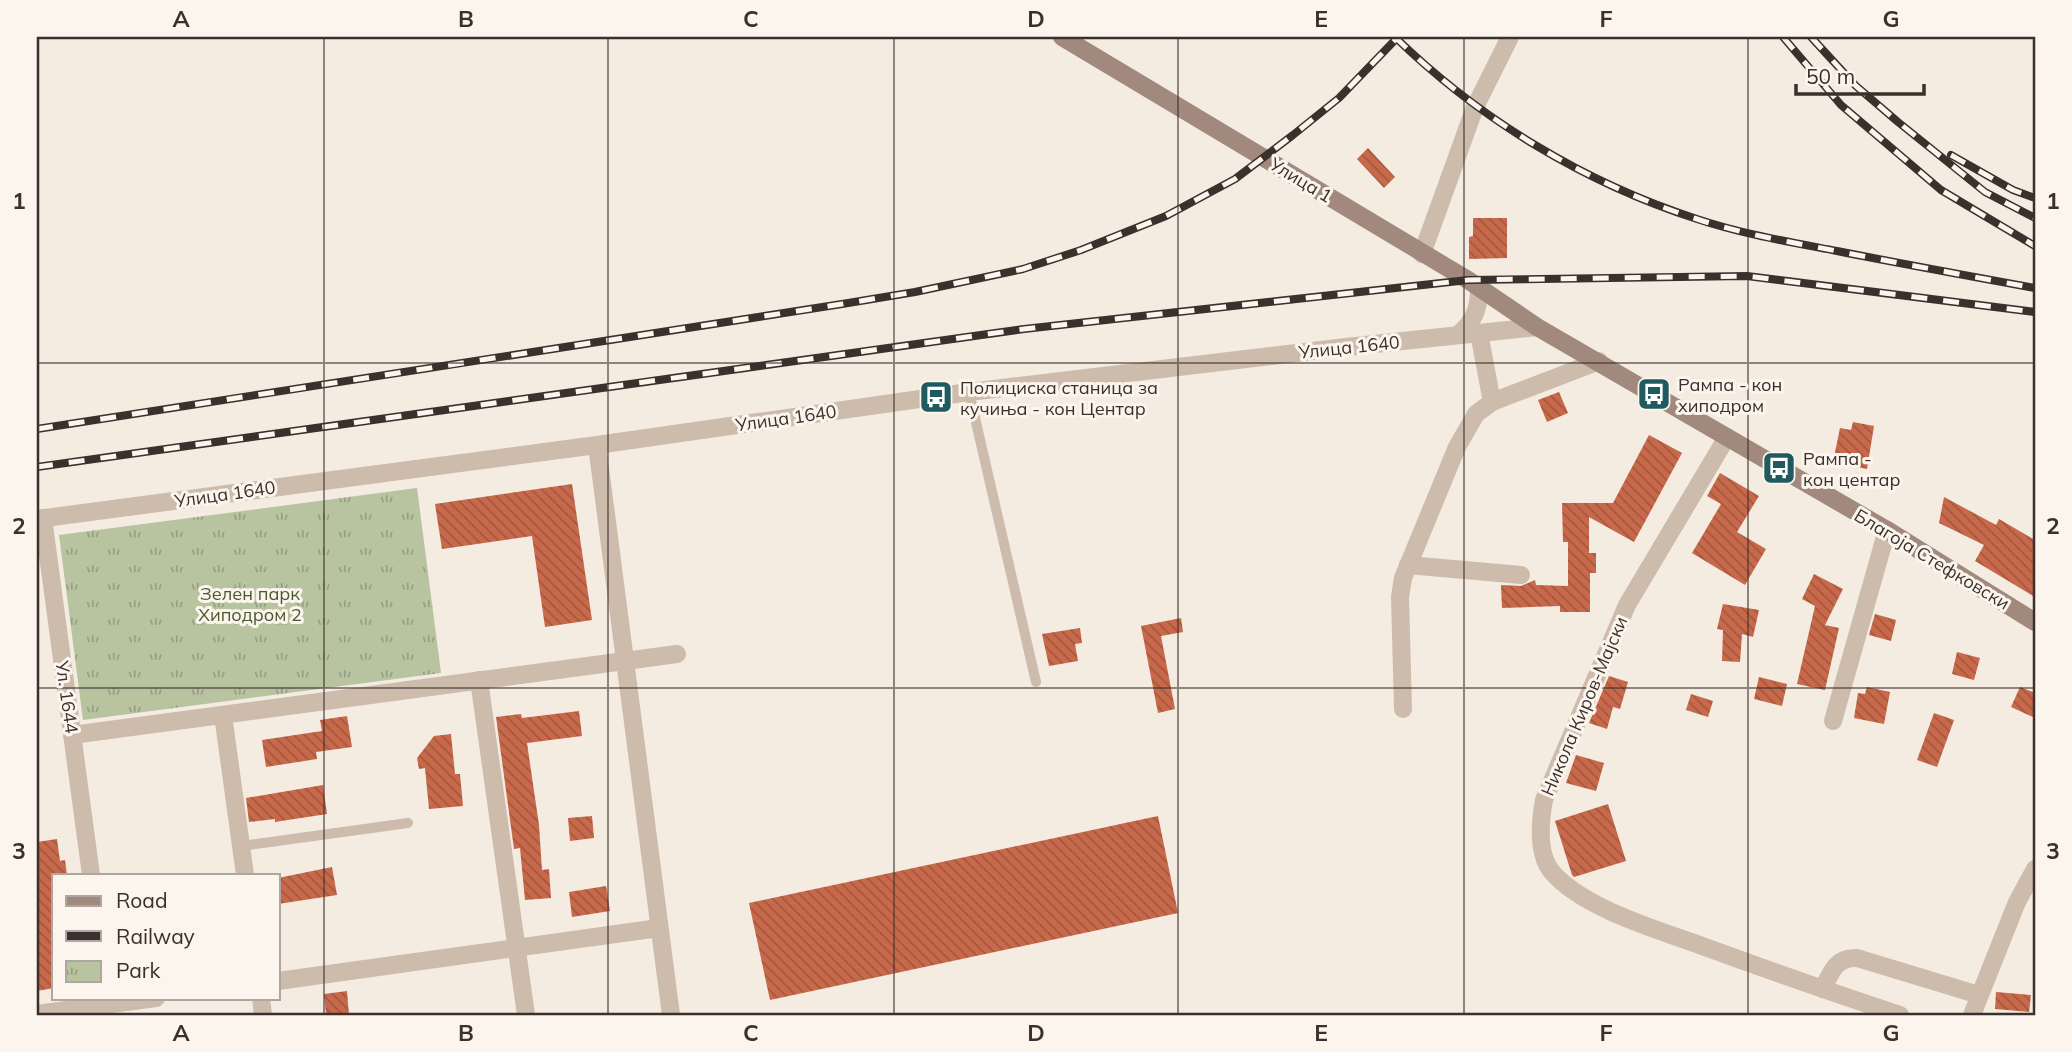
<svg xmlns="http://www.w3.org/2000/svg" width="2072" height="1052" font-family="Mulish,sans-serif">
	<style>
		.park { fill: url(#park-tufts) }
		.building { fill: url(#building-back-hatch) }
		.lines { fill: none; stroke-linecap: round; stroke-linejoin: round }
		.lane { stroke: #cdbbac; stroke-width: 10 }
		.street { stroke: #cdbbac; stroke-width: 18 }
		.secondary { stroke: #a18a7d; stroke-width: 18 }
		.rail-casing { stroke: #3b302b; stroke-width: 8 }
		.rail { stroke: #fbf5ee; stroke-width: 5; stroke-dasharray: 16; stroke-linecap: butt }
		.grid { fill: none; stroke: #3b302b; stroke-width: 2; stroke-opacity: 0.55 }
		.labels { text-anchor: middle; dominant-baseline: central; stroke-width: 6; stroke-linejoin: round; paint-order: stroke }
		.street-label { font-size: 18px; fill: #3b302b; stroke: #fbf5ee }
		.poi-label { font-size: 18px; fill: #3b302b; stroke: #fbf5ee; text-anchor: start }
		.park-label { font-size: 18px; fill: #4a5a2e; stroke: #fbf5ee }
		.neatline { fill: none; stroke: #3b302b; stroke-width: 2.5 }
		.grid-label { font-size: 23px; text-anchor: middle; font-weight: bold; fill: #3b302b }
	</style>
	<defs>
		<pattern id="park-tufts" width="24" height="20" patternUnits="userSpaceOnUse" patternTransform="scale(1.75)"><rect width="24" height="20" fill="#b8c4a0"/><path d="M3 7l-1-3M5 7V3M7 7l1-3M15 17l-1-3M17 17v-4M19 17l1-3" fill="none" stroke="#97a083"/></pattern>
		<pattern id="building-back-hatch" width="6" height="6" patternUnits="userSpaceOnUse" patternTransform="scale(1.75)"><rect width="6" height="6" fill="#c8694b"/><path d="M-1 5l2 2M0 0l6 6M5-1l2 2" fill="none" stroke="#a4573f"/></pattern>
	</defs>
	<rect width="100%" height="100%" fill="#f4ebe1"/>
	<!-- park -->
	<polygon class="park" points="417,488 441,673 83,720 59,535"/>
	<!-- building -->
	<g class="building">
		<polygon points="1368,148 1395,177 1384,188 1357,159"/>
		<polygon points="1473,218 1507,218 1507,258 1469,259 1469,237 1473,236"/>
		<polygon points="1559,392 1568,413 1547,422 1538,400"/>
		<polygon points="1853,422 1874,426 1867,469 1833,462 1840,428 1851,430"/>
		<polygon points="1649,435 1682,453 1634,542 1589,517 1589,553 1596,553 1596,573 1590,573 1590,612 1560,612 1560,606 1502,608 1501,585 1521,586 1535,580 1536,585 1568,586 1568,542 1563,542 1562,503 1613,503"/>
		<polygon points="1720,473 1759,496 1737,532 1766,549 1745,585 1692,553 1721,504 1707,496"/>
		<polygon points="572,484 592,620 545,627 532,536 442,549 435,504"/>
		<polygon points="1944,497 1996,525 1999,519 2035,540 2035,597 1975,561 1984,545 1939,523"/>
		<polygon points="1814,574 1843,589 1825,625 1839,628 1825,690 1797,684 1815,606 1802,599"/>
		<polygon points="1723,604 1759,610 1753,637 1742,634 1740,662 1722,661 1723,630 1717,629"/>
		<polygon points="1875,614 1896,620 1891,641 1869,635"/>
		<polygon points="1181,618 1183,632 1161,636 1175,709 1158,713 1141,626"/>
		<polygon points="1080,628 1082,643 1075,644 1078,661 1049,666 1042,634"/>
		<polygon points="1957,652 1980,658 1974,680 1952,674"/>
		<polygon points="1609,676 1628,682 1620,709 1613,707 1607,729 1589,723"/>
		<polygon points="1759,677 1787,684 1782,706 1754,699"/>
		<polygon points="1867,687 1890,692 1884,724 1854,718 1858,693 1865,694"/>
		<polygon points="2020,687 2035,693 2035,718 2011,707"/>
		<polygon points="1691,694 1713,701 1708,717 1686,710"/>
		<polygon points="579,711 582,736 527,743 539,825 542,870 549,869 551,898 525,900 520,848 514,849 496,717 521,714 522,718"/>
		<polygon points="1934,713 1954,720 1937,767 1917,760"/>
		<polygon points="347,716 352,747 316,752 317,759 266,767 262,740 322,731 320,720"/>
		<polygon points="451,734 455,774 460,774 463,806 429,809 425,768 419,769 417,758 434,736"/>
		<polygon points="1576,755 1604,763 1596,791 1566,783"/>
		<polygon points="323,785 327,814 275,822 275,819 249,822 246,798"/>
		<polygon points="1608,804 1626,861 1574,877 1572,875 1555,821"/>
		<polygon points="592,816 594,838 570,841 568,818"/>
		<polygon points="1158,816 1178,913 770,1000 749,903"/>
		<polygon points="57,839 60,861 65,860 67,875 54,875 54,988 37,991 37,842"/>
		<polygon points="332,867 337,895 278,904 278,878"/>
		<polygon points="606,886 610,911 572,917 569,892"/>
		<polygon points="347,991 349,1015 326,1015 324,994"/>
		<polygon points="1996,992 2031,995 2029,1012 1995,1009"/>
	</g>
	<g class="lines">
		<!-- lane -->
		<g class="lane">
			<polyline points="969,392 1036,682"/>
			<polyline points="241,846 408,823"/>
		</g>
		<!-- street -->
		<g class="street">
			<polyline points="1422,254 1475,107 1510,37"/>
			<polyline points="1479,333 1492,402"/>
			<path d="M1458 335C1474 321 1479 310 1479 288"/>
			<path d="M1727 437 1627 605 1544 800C1540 822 1537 854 1552 872 1582 907 1652 928 1694 943 1762 968 1831 992 1900 1015"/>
			<polyline points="597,445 671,1015"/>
			<polyline points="43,518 91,875"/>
			<polyline points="37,519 597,445 969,392 1346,347 1537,327"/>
			<polyline points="1408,565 1521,575"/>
			<polyline points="479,680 526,1015"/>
			<polyline points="1403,709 1400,597 1403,578 1457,447 1476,414 1492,402 1599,361"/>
			<polyline points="223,715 245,875"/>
			<polyline points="1833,721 1887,530"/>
			<polyline points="72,735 677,654"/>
			<polyline points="278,981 659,928"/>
			<path d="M1823 989C1831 972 1836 957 1857 958L1979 995"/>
			<polyline points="261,998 263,1015"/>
			<polyline points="37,1014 156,998"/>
			<polyline points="1972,1015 2017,902 2035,869"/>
		</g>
		<!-- secondary -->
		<polyline class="secondary" points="1062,37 1468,280 1537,327 1887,530 2035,622"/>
		<defs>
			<g id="rail">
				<path d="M1395 37C1479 119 1585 183 1697 219 1742 234 1790 242 1837 251 1903 264 1969 276 2035 288"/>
				<polyline points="1783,37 1841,105 1941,190 2035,246"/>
				<polyline points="1811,37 1856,86 1898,122 1985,192 2035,218"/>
				<polyline points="1951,155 2013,190 2035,198"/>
				<polyline points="37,429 842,304 915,292 1023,269 1081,250 1166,216 1235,179 1293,135 1339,98 1398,37"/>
				<polyline points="37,467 1024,329 1468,280 1747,276 2035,312"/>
			</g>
		</defs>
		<!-- rail casing -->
		<use href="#rail" class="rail-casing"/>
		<!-- rail -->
		<use href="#rail" class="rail"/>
	</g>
	<!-- grid -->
	<path class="grid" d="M324 37V1015M608 37V1015M894 37V1015M1178 37V1015M1464 37V1015M1748 37V1015M37 363H2035M37 688H2035"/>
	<!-- icons -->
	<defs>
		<symbol id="bus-square" viewBox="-11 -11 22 22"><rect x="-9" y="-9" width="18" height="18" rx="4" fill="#1f5a5e" stroke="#fbf5ee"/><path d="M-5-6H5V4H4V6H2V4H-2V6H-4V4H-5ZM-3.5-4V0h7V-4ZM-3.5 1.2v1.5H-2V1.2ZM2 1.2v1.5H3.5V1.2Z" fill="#fff"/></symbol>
	</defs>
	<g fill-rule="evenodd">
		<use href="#bus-square" x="1635" y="375" width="38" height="38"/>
		<use href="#bus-square" x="917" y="378" width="38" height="38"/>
		<use href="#bus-square" x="1760" y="449" width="38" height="38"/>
	</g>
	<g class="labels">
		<!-- street labels -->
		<g class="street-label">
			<text transform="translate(1301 180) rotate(31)">Улица 1</text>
			<text transform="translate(1349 347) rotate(-6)">Улица 1640</text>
			<text transform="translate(786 418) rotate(-8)">Улица 1640</text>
			<text transform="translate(225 494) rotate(-8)">Улица 1640</text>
			<text transform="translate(1932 559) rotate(31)">Благоја Стефковски</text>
			<text transform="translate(67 697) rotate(82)">Ул. 1644</text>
			<text transform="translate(1584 706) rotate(-67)">Никола Киров-Мајски</text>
		</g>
		<!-- poi labels -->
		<g class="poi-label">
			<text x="1678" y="384">Рампа - кон<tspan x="1678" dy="21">хиподром</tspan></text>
			<text x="960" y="387">Полициска станица за<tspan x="960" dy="21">кучиња - кон Центар</tspan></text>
			<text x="1803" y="458">Рампа -<tspan x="1803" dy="21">кон центар</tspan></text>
		</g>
		<!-- park labels -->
		<g class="park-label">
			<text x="250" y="593">Зелен парк<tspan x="250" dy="21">Хиподром 2</tspan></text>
		</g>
	</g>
	<!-- border -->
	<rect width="2072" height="1052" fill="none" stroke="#fbf5ee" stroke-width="77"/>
	<!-- legend -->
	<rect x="52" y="874" width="228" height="126" fill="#fbf5ee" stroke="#aea6a0" stroke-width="2"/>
	<rect x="66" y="896" width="35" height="10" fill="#a18a7d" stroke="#aea6a0" stroke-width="2"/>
	<text x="116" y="908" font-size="21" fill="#3b302b">Road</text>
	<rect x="66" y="931" width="35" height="10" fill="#3b302b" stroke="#aea6a0" stroke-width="2"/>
	<text x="116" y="944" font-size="21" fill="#3b302b">Railway</text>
	<rect x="66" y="961" width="35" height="21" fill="url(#park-tufts)" stroke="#aea6a0" stroke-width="2"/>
	<text x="116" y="978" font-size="21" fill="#3b302b">Park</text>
	<!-- scale -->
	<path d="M1796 84v10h128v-10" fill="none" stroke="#3b302b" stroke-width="3.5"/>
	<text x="1806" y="84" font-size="21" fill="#3b302b" stroke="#fbf5ee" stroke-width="5" paint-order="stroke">50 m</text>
	<rect x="38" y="38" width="1996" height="976" class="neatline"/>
	<g class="grid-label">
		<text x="181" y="27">A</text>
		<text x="466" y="27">B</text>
		<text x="751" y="27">C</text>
		<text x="1036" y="27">D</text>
		<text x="1321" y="27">E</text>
		<text x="1606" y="27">F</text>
		<text x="1891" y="27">G</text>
		<text x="19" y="209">1</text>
		<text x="2053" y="209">1</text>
		<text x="19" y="534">2</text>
		<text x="2053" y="534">2</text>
		<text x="19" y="859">3</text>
		<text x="2053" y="859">3</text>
		<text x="181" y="1041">A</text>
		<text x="466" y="1041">B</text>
		<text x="751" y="1041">C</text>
		<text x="1036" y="1041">D</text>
		<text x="1321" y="1041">E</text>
		<text x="1606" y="1041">F</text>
		<text x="1891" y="1041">G</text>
	</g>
</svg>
